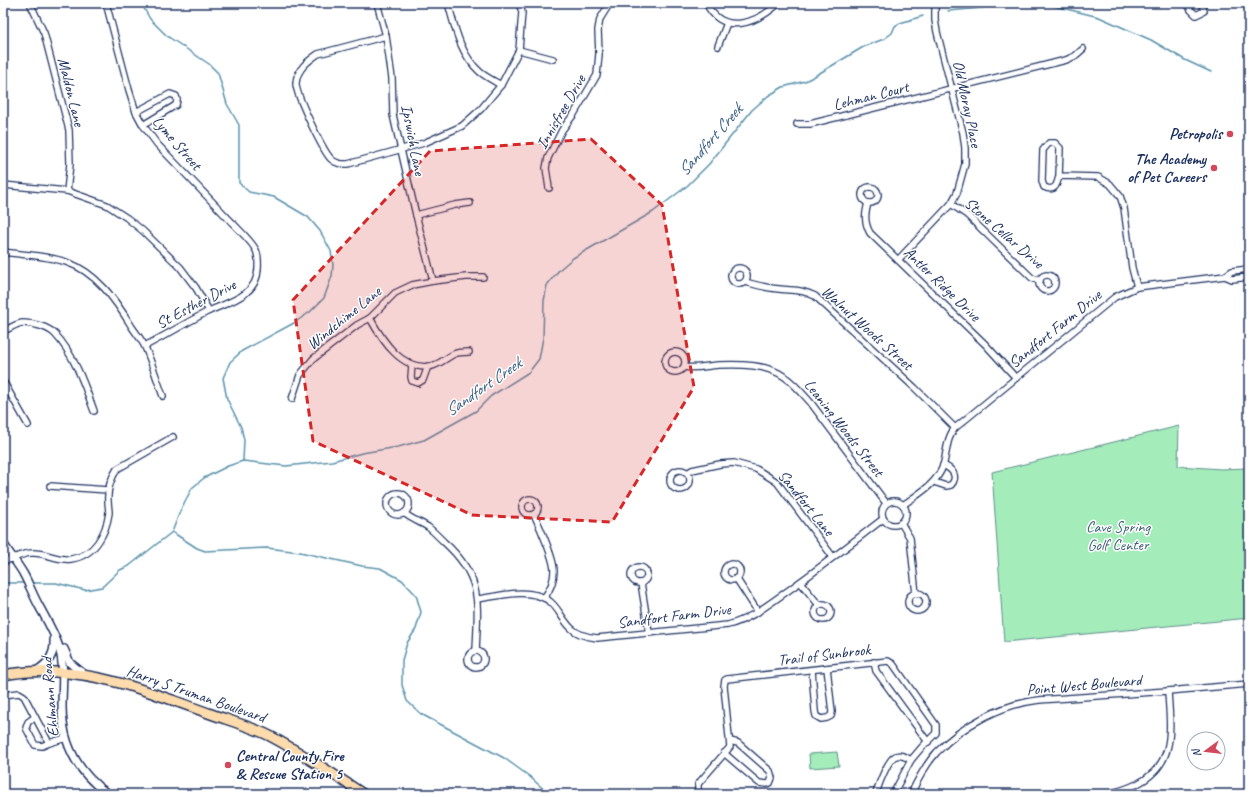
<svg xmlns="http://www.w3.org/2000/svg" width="1252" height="797" font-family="Caveat,sans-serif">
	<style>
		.green { fill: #a4edbb; stroke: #608e8c }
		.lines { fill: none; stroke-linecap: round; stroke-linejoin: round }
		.stream { stroke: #5991aa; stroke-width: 1.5 }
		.minor-casing { stroke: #1b2f5e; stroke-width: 8 }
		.tertiary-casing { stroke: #1b2f5e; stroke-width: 10 }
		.primary-casing { stroke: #1b2f5e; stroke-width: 12 }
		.minor { stroke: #fff; stroke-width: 5.5 }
		.tertiary { stroke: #fff; stroke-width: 7 }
		.primary { stroke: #fddbac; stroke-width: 9 }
		.marked { fill: #d62828; fill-opacity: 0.2; stroke: #d62828; stroke-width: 3; stroke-dasharray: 8 5; stroke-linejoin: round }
		.poi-dot { fill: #d1495b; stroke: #fff; stroke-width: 1.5 }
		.labels { text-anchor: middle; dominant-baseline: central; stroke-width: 3; stroke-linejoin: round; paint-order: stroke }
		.street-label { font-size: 16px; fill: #1b2f5e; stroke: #fff }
		.poi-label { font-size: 16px; font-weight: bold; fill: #1b2f5e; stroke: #fff; text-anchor: end }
		.park-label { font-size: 16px; fill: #3d5e75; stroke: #fff }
		.water-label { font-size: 17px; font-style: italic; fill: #3a6084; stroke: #fff }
	</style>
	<rect width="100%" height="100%" fill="#fff"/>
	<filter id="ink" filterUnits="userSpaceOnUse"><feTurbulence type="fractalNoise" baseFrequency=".025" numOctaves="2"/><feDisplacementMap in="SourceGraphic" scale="8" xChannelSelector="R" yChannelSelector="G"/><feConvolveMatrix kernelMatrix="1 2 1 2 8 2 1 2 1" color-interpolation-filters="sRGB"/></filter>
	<g filter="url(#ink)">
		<!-- green -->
		<g class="green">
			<polygon points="1179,426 1178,466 1221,469 1249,468 1249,618 1004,642 992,472"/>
			<polygon points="837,752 839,766 810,768 809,754"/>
		</g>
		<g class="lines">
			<!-- stream -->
			<g class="stream">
				<polyline points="141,3 150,19 167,36 209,64 218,73 227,104 239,125 239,183 249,192 274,197 308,217 320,231 331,251 333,265 332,276 324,298 310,312 294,323 242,351 230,362 223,378 227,399 241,427 244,440 243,461"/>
				<polyline points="948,11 982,8 1004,4 1050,5 1099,17 1151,40 1185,60 1211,72"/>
				<polyline points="172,532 197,548 205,551 267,548 300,552 362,566 380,568 402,580 416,595 421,612 416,629 407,643 402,660 402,685 407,701 421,714 504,758 529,776 549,794"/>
				<polyline points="3,583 26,583"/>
				<polyline points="31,583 56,583 85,590 102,587 120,570 129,566 172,532 181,509 192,488 204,478 228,466 243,461 286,466 332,461 362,453 398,447 424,440 476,411 491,396 529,372 539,359 543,338 544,301 547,285 559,270 573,258 653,212 687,186 709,164 752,110 768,96 783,87 805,81 813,77 865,46 884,39 892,33 895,26 900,23 923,16"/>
			</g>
			<defs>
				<g id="minor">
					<polyline points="30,3 44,33 69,130 70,164 67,191"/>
					<path d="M106 3 129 90 136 112 143 125 157 144 245 236C257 249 259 252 258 269 257 297 227 302 207 312 186 323 166 335 145 346"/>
					<polyline points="377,3 386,36 392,78 393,115 416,215 433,281"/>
					<path d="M448 3C455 28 460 54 480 72 486 77 494 81 501 85"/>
					<path d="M706 3C723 37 757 23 779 3"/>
					<polyline points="1187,3 1191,10 1196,15 1204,11 1202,3"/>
					<path d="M386 36 318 54C308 61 297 69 296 83 295 93 323 151 331 159 336 164 341 164 348 164L424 143 462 126 481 109 501 85 519 50 522 12 519 3"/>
					<polyline points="718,46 727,23"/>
					<polyline points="519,50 553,59"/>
					<polyline points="136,112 170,94 176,96 177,100 176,105 143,125"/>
					<polyline points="797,124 810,124 1066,60 1075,56 1083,49"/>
					<path d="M1059 176 1060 148 1055 143H1049L1043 150 1042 181 1044 187C1055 192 1057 185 1059 176L1098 177 1110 184 1120 196 1124 208 1132 268 1137 287"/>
					<polyline points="3,185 67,191 107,205 127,218 143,231 180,267 196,288 209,311"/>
					<circle cx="870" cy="195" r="8"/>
					<polyline points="549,188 546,168 548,158 562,130 574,114 597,75 599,54 598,30 600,19 610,3"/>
					<path d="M868 203C865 214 864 222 870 233L985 344 1016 378"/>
					<polyline points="951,204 967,215 1032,278 1040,281"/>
					<polyline points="416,215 455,205 470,203"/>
					<path d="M3 252C24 255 46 255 66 262 97 272 116 301 132 327 136 333 142 340 145 347 152 363 157 380 163 396"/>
					<polyline points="898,260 951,204 957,193 965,164 965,148 963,133 937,32 935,20 935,3"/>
					<circle cx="739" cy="276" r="8"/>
					<circle cx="1047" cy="283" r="8"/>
					<polyline points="1225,276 1232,279 1249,277"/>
					<path d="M745 282C756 285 767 288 779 289 794 291 801 289 815 296L915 388 955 428"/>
					<path d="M370 318C382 340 402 372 432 366 440 364 446 358 454 354 458 352 464 352 469 352"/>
					<path d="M3 331C9 329 17 323 23 323 33 323 48 327 55 334 74 354 85 386 94 411"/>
					<circle cx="675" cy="362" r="10"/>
					<polyline points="412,365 411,377 412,381 418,383 423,380 428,366"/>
					<path d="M684 367C696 369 706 366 718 365 739 364 767 364 785 377 795 384 803 394 811 403L886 503"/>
					<polyline points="3,381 28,425"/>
					<polyline points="292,399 300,375 313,359 357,325 370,318 395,293 412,285 433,281 466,277 483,277"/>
					<circle cx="680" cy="480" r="10"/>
					<polyline points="687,473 692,470 720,464 734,463 756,469 777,482 833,557"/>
					<path d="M934 482 946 486 951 485C959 476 952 469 943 465"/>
					<polyline points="50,486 108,490"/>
					<circle cx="398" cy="504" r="11"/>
					<circle cx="530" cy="507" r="8"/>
					<circle cx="894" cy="513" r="12"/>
					<path d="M903 505C918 494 936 485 943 466 947 454 946 438 955 428L1115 297 1137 287 1225 276 1232 271 1249 269"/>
					<path d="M404 513C411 519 420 522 428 527 433 531 439 537 444 542 483 577 478 602 476 651"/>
					<path d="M534 514C540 528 554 557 554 571 554 581 550 590 544 598"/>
					<polyline points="901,523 910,538 916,594"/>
					<path d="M3 562C12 559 23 553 32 553 45 552 58 561 71 559 94 556 106 534 109 513 109 509 108 505 108 501 107 489 110 480 117 469L173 437"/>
					<circle cx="732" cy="572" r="8"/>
					<circle cx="639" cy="575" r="8"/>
					<polyline points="736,578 758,612"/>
					<polyline points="800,582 819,605"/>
					<polyline points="641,583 649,633"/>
					<circle cx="917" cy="602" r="9"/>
					<path d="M477 599C495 597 518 590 536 595 557 600 558 615 571 628 578 635 587 637 597 638L728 625C751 619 769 604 789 590 821 567 852 543 883 519"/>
					<circle cx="823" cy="612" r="8"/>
					<circle cx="476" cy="659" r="8"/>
					<polyline points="874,662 876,671 928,742"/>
					<polyline points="812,670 815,711 816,716 821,719 827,718 831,716 832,712 827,668"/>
					<polyline points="3,695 19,693 24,696 49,743 66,738"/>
					<polyline points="35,717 28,722 26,728 35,745 42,746 49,743"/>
					<polyline points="724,753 759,783 767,784 770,783 772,778 770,771 738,743 730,741"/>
					<polyline points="698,794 698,784 730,747 724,686 725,680 727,679 888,661 893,664 936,725 936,733 922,747 911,760 893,794"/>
					<path d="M876 794C878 786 887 762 894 757 899 753 906 757 911 760"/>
					<path d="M911 794C918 779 926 764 937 752 963 725 1002 704 1039 700L1168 691 1249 684"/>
					<path d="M1108 794C1118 791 1128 789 1137 784 1177 764 1170 728 1168 691"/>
				</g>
				<g id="tertiary">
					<path d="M3 543C9 553 17 563 23 573 29 584 33 595 39 606 46 619 54 632 59 647 65 667 62 687 62 707 62 745 78 773 108 794"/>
					<polyline points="64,649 70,663 85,675"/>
					<path d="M36 671C48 664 55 655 54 640"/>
				</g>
				<path id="primary" d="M3 675C75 661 144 690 211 714 231 721 252 727 270 736 302 753 333 774 363 794"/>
			</defs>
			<!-- minor casing -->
			<use href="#minor" class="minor-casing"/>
			<!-- tertiary casing -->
			<use href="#tertiary" class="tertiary-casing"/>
			<!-- primary casing -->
			<use href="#primary" class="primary-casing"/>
			<!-- minor -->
			<use href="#minor" class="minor"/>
			<!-- tertiary -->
			<use href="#tertiary" class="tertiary"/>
			<!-- primary -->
			<use href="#primary" class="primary"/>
		</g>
	</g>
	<!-- marked area -->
	<path class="marked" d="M591 139 662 205 694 387 612 522 472 515 313 441 293 300 430 151Z"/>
	<!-- markers -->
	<g class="poi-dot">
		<circle cx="1230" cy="134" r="4"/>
		<circle cx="1214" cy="168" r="4"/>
		<circle cx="228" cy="765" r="4"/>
	</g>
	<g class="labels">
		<!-- street labels -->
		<g class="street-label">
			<text transform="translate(71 92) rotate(76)">Maldon Lane</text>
			<text transform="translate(871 96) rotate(-14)">Lehman Court</text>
			<text transform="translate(967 104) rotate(78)">Old Moray Place</text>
			<text transform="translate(561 112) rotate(-60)">Innisfree Drive</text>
			<text transform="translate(413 140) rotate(79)">Ipswich Lane</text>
			<text transform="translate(177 143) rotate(49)">Lyme Street</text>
			<text transform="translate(1004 233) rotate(41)">Stone Cellar Drive</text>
			<text transform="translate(942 284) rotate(44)">Antler Ridge Drive</text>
			<text transform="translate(196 304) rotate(-28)">St Esther Drive</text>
			<text transform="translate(344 318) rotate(-39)">Windchime Lane</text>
			<text transform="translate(867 328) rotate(42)">Walnut Woods Street</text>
			<text transform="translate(1055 329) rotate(-39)">Sandfort Farm Drive</text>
			<text transform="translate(844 428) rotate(52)">Leaning Woods Street</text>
			<text transform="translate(806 503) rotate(51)">Sandfort Lane</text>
			<text transform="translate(674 616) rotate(-7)">Sandfort Farm Drive</text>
			<text transform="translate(824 655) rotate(-7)">Trail of Sunbrook</text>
			<text transform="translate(1084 685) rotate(-5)">Point West Boulevard</text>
			<text transform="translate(196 694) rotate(19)">Harry S Truman Boulevard</text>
			<text transform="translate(50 697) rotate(-95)">Ehlmann Road</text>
		</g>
		<!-- poi labels -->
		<g class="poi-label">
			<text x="1222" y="134">Petropolis</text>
			<text x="1206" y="159">The Academy<tspan x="1206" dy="18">of Pet Careers</tspan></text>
			<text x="236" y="756" text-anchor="start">Central County Fire<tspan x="236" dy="18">&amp; Rescue Station 5</tspan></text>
		</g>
		<!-- park labels -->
		<g class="park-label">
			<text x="1118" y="527">Cave Spring<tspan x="1118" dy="18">Golf Center</tspan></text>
		</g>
		<!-- water labels -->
		<g class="water-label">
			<text transform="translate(710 140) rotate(-49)">Sandfort Creek</text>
			<text transform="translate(483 387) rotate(-35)">Sandfort Creek</text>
		</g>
	</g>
	<!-- margin -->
	<rect width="1252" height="797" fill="none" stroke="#fff" stroke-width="16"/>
	<rect x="8" y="8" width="1236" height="781" fill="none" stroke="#1b2f5e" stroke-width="1.5" filter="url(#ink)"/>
	<!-- north arrow -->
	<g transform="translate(1206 751) rotate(255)"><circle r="19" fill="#ffffff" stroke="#a4acbf"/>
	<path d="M0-3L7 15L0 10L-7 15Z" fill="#d1495b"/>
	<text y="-6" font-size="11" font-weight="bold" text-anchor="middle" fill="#1b2f5e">N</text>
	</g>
</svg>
